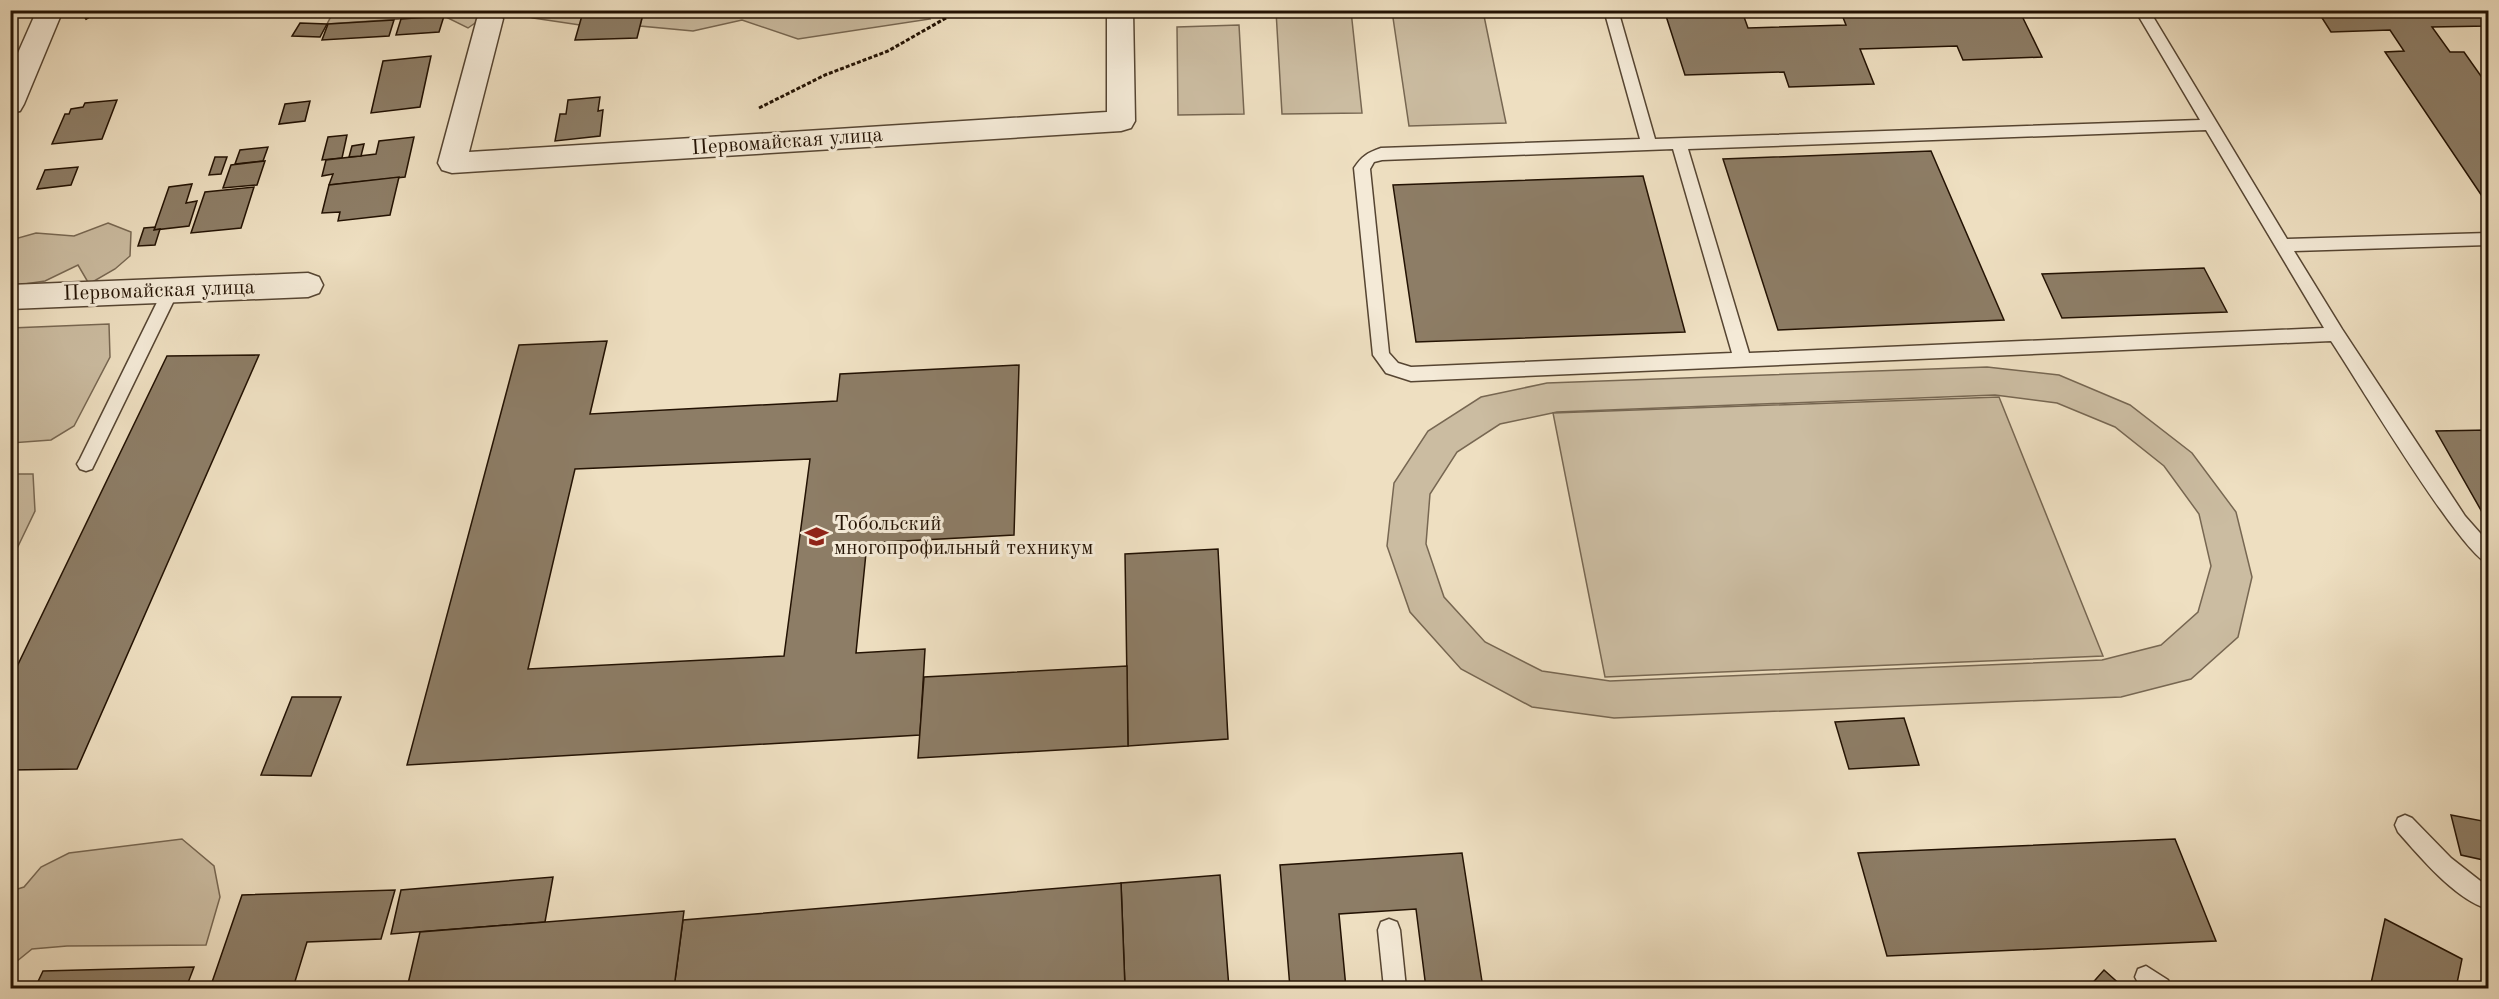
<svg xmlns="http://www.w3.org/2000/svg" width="2499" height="999" font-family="'Old Standard TT',serif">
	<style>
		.green { fill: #cbbca1; stroke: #776752; stroke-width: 1.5; fill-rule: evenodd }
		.building { fill: #8d7d66; stroke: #231203; stroke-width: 1.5; fill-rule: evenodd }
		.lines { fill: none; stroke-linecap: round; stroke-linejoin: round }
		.lane-casing { stroke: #564532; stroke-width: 3 }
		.street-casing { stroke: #564532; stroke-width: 3 }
		.path { stroke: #231203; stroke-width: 3; stroke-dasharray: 4 2; stroke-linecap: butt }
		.lane { fill: #f4ead7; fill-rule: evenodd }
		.street { fill: #f4ead7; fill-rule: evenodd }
		.labels { text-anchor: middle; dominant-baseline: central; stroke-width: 6; stroke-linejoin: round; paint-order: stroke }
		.street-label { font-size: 21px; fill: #231203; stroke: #f4ead7 }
		.poi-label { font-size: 21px; fill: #231203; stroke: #f4ead7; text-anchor: start }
	</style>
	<rect width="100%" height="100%" fill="#eedfc1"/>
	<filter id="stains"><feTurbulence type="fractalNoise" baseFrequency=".00333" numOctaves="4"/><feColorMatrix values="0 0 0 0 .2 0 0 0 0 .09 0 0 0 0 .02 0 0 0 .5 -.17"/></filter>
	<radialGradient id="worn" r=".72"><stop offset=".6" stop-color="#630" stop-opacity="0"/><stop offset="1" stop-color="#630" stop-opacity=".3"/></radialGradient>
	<!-- green -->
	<g class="green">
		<polygon points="644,10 924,10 930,19 798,39 742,20 693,31 640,26"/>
		<polygon points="334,11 498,11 488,14 468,28 444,16 327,24"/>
		<polygon points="508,11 640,11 580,25 533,18"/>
		<polygon points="1276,11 1351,11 1362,113 1282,114"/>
		<polygon points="1392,11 1483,11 1506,123 1409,126"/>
		<polygon points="1239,25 1244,114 1178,115 1177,27"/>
		<polygon points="108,223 131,232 130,256 115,269 89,284 78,265 45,281 11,286 11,240 36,233 74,236"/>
		<polygon points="109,324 110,357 74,426 51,440 11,443 11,328"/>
		<path d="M1987 367 2059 375 2130 405 2192 453 2236 512 2252 577 2238 637 2191 679 2121 697 1614 718 1532 707 1461 669 1410 612 1387 546 1394 483 1428 431 1481 397 1547 383ZM1995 395 2057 403 2115 427 2164 466 2199 514 2211 566 2198 612 2161 645 2102 660 1610 681 1542 671 1485 642 1444 597 1426 544 1430 494 1457 452 1500 424 1557 412Z"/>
		<polygon points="1999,397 2103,656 1605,677 1553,413"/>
		<polygon points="11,474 33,474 35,511 11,561"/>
		<polygon points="182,839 214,866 220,897 206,945 67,946 32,949 11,966 11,891 24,887 41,867 69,853"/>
	</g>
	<!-- building -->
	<g class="building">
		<polygon points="644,10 637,38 575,40 583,12"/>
		<polygon points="1840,10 2019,10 2042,57 1963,60 1957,46 1860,49 1874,84 1789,87 1784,72 1685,75 1666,16 1743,14 1748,28 1846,25"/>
		<polygon points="2317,10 2488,10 2488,26 2432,27 2450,52 2464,52 2488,86 2488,205 2385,52 2404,51 2390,30 2331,32"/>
		<polygon points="444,16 439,32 396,35 401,19"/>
		<polygon points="394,20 389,36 322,40 328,24"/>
		<polygon points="300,23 327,24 320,37 292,36"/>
		<polygon points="431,56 420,107 371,113 383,61"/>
		<polygon points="600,97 598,111 603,110 600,136 555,141 560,114 566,114 568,100"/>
		<polygon points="117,100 102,139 52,144 65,114 69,114 71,109 83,107 85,103"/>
		<polygon points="310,101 305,121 279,124 285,104"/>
		<polygon points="347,135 342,158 322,160 328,137"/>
		<polygon points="414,137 405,177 329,185 333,174 322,176 326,160 376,154 379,141"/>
		<polygon points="364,144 361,156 349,157 352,146"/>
		<polygon points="268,147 263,161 235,164 240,150"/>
		<polygon points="1931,151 2004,320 1778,330 1723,159"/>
		<polygon points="215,157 227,157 221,174 209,175"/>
		<polygon points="265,161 257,185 223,188 231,165"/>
		<polygon points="78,167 71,185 37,189 45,170"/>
		<polygon points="1643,176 1685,332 1416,342 1393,185"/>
		<polygon points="399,177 390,215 338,221 340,212 322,213 329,185"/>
		<polygon points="192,184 186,203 197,201 189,226 154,230 169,187"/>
		<polygon points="254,187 241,228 191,233 205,192"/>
		<polygon points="155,227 154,230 160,229 155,245 138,246 144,228"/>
		<polygon points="2204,268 2227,312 2062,318 2042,274"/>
		<path d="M607 341 590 414 837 401 840 374 1019 365 1014 535 867 543 856 653 925 649 920 735 407 765 519 345ZM810 459 784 656 528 669 575 469Z"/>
		<polygon points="259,355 77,769 10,770 10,681 167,356"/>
		<polygon points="2488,430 2488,512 2482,512 2436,431"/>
		<polygon points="1218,549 1228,739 1128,746 1125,554"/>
		<polygon points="1127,666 1128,746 918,758 924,677"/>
		<polygon points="292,697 341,697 311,776 261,775"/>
		<polygon points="1904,718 1919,765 1849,769 1835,722"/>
		<polygon points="2451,815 2488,822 2488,861 2461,855"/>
		<polygon points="2175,839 2216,941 1887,956 1858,853"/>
		<polygon points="1462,853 1483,988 1426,988 1416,909 1339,914 1346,988 1290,988 1280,865"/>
		<polygon points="1220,875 1229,988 1125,988 1121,883"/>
		<polygon points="553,877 545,922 391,934 401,890"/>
		<polygon points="1121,883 1125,988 674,988 683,920"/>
		<polygon points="395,890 381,939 307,942 293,988 210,988 242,895"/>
		<polygon points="684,911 674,988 407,988 420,932"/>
		<polygon points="2385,919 2462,959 2456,988 2370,988"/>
		<polygon points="194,967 186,988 35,988 43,971"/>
		<polygon points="2104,970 2124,988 2088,988"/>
	</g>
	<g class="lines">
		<defs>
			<g id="lane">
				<path d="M1604 10H1618L1655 139 2200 120 2135 10H2149L2287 239 2488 233V245L2294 251 2342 329 2465 516 2488 542V563C2462 556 2354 375 2331 341L1411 381 1386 373 1373 355 1354 168C1362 156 1367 153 1381 148L1640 139ZM2206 130 2324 328 1749 353 1688 149ZM1673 149 1732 353 1411 367 1398 363 1389 353 1370 169 1374 162 1382 160Z"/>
				<polygon points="171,284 177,286 179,290 92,469 86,471 80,469 77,464 80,459 163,290 165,286"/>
				<path d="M2405 815 2412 818 2451 858 2488 887V909C2455 899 2421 858 2398 832L2395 825 2398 818Z"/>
				<polygon points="1389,919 1397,922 1400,930 1406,988 1384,988 1378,930 1381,922"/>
				<path d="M2146 966 2168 980 2171 988C2156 988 2142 993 2135 977L2138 969Z"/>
			</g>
			<g id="street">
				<polygon points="37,10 63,10 24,104 20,111 10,113 10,71"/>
				<polygon points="489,10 499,13 503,19 469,152 1107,112 1107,10 1133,10 1135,121 1131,128 1121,131 452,173 442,170 438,163 477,19 481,13"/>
				<polygon points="308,273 319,277 323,285 319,293 308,297 10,309 10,285"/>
			</g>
		</defs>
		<!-- lane casing -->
		<use href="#lane" class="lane-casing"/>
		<!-- street casing -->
		<use href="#street" class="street-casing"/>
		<!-- path -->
		<g class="path">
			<polyline points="85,19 100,10"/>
			<polyline points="759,108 825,75 888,51 960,10"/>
		</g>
		<!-- lane -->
		<use href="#lane" class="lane"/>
		<!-- street -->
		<use href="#street" class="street"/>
	</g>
	<!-- icons -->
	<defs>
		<symbol id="university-bare" viewBox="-9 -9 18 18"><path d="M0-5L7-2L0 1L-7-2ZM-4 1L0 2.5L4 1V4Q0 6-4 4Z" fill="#8f2418" stroke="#f4ead7" stroke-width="2.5" paint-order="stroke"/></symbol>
	</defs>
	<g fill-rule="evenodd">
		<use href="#university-bare" x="800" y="520" width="33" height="33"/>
	</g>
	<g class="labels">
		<!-- street labels -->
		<g class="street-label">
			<text transform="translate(787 142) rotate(-4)">Первомайская улица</text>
			<text transform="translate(159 291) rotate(-2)">Первомайская улица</text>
		</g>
		<!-- poi labels -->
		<g class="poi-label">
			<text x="834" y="524">Тобольский<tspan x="834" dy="24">многопрофильный техникум</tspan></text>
		</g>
	</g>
	<!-- margin -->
	<rect width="2499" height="999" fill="none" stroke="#eedfc1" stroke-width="36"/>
	<rect x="12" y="12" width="2475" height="975" fill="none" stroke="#231203" stroke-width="3"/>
	<rect x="18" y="18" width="2463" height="963" fill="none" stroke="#231203" stroke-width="1.5"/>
	<rect width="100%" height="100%" filter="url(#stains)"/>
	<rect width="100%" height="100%" fill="url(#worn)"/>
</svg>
